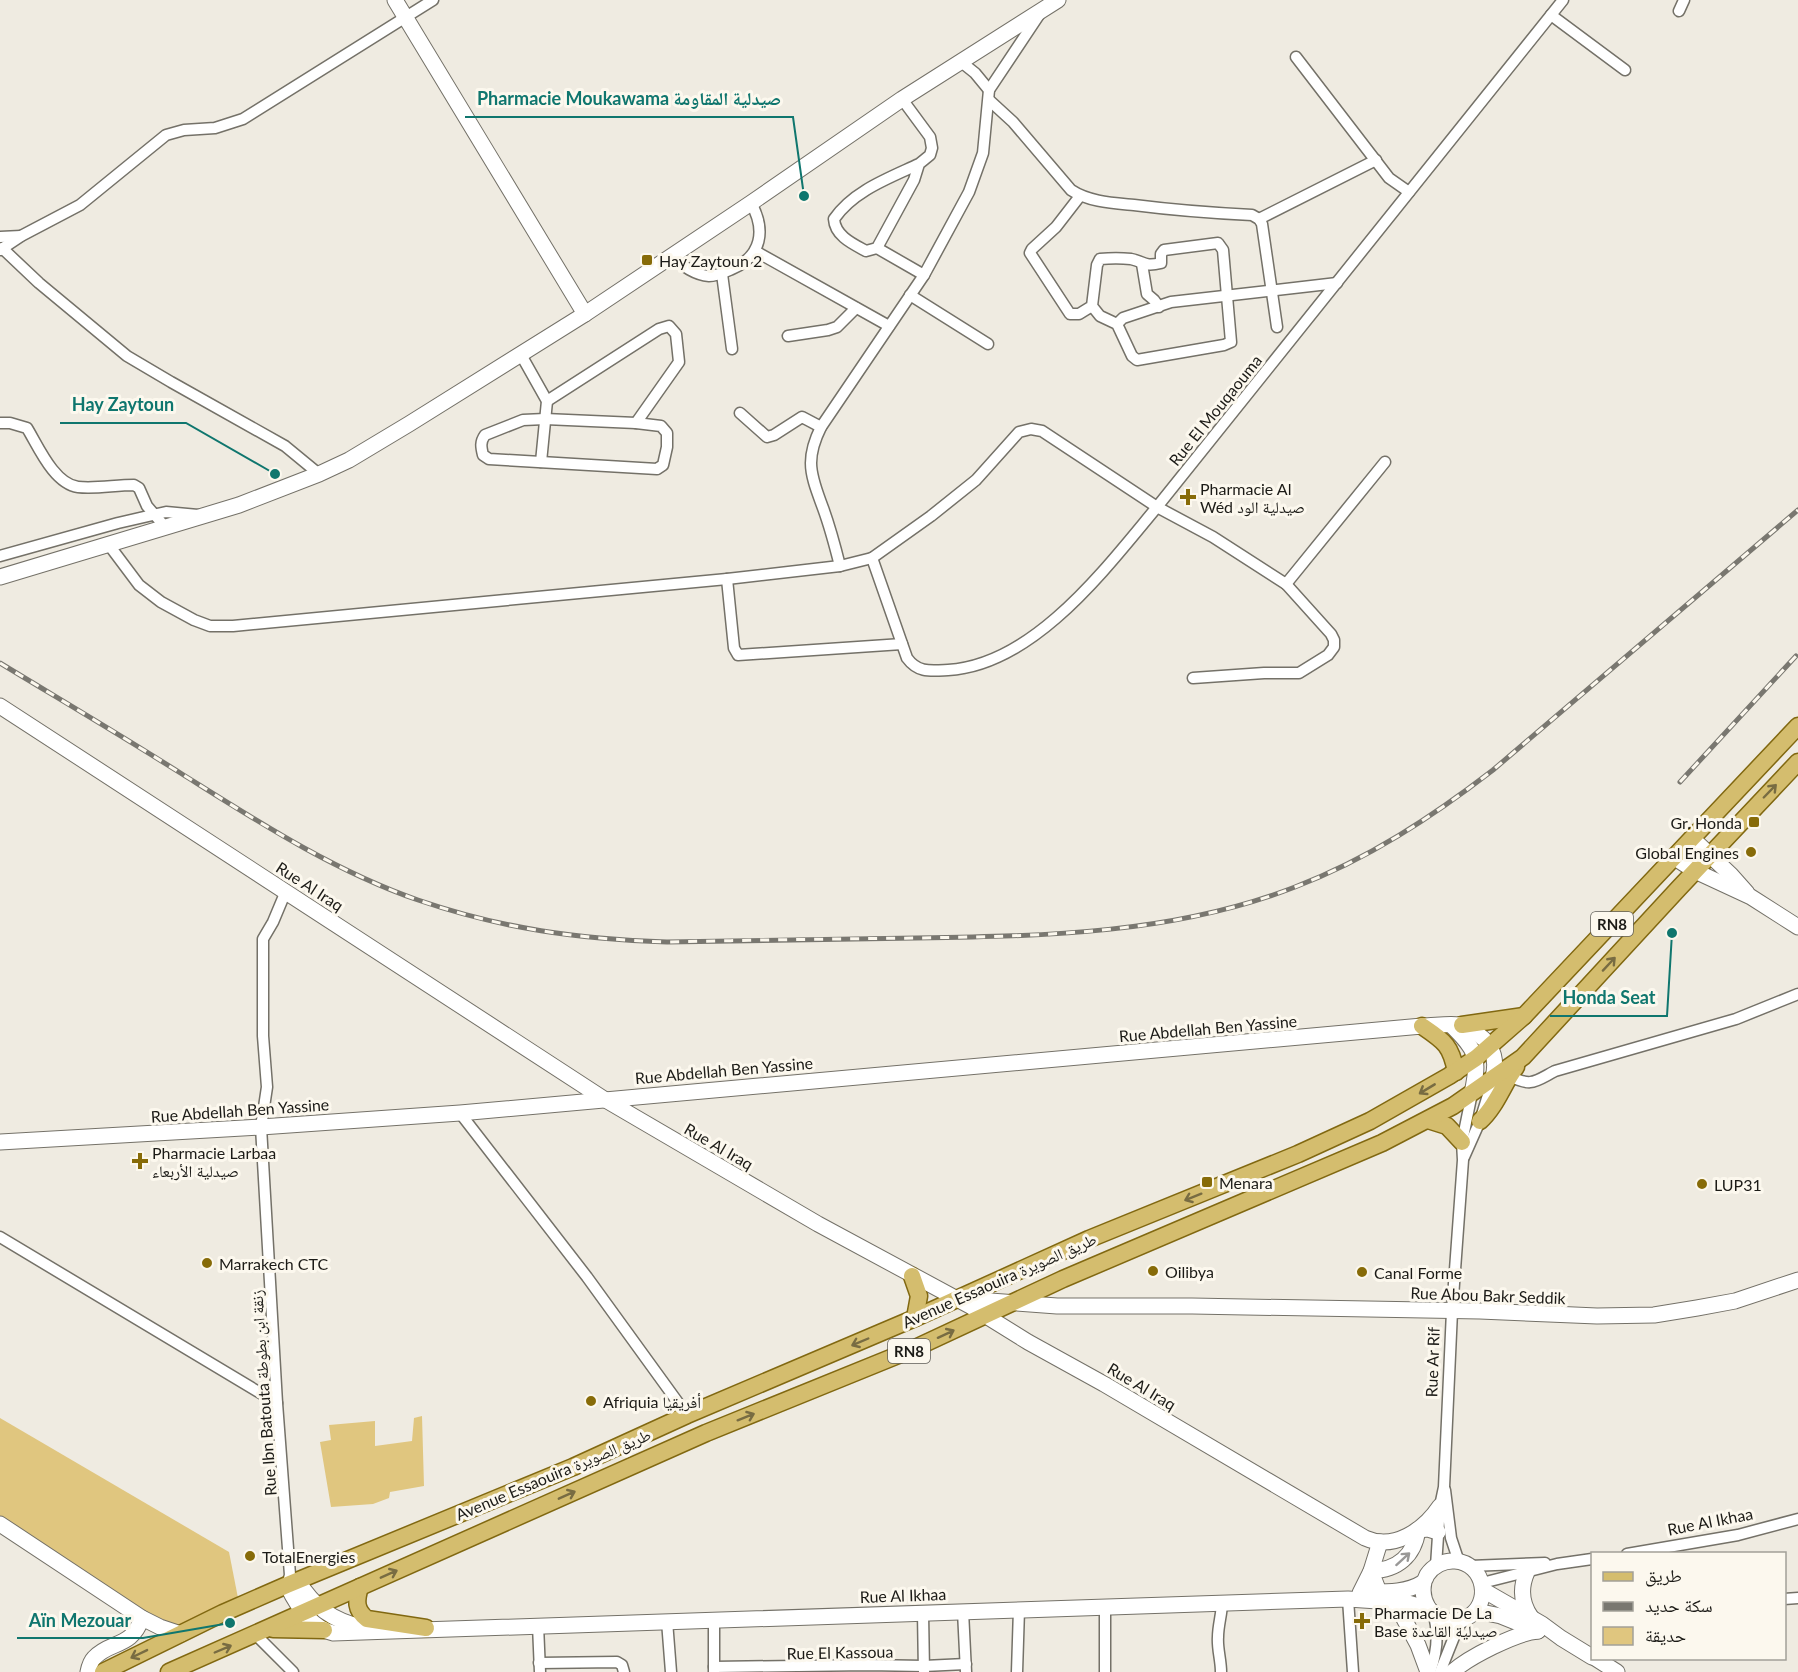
<svg xmlns="http://www.w3.org/2000/svg" width="1798" height="1672" font-family="Lato,'Noto Naskh Arabic',sans-serif">
	<style>
		.green { fill: #e0c67f }
		.lines { fill: none; stroke-linecap: round; stroke-linejoin: round }
		.street-casing { stroke: #747168; stroke-width: 13 }
		.secondary-casing { stroke: #747168; stroke-width: 17 }
		.primary-casing { stroke: #816811; stroke-width: 19 }
		.street { stroke: #fff; stroke-width: 10 }
		.secondary { stroke: #fff; stroke-width: 15 }
		.primary { stroke: #d4bd6e; stroke-width: 16 }
		.rail-casing { stroke: #797770; stroke-width: 5 }
		.rail { stroke: #fcf8ee; stroke-width: 3; stroke-dasharray: 9; stroke-linecap: butt }
		.oneway { stroke: #786c42 }
		.oneway2 { stroke: #999897 }
		.poi-dot { fill: #876b08; stroke: #fcf8ee; stroke-width: 2 }
		.labels { text-anchor: middle; dominant-baseline: central; stroke-width: 6; stroke-linejoin: round; paint-order: stroke }
		.shield { fill: #fcf8ee; stroke: #5f5d58; stroke-width: 1.5 }
		.shield-label { font-size: 15px; font-weight: bold; fill: #1c1b17 }
		.poi-label { font-size: 16px; fill: #1c1b17; stroke: #fcf8ee; text-anchor: start }
		.street-label { font-size: 16px; fill: #1c1b17; stroke: #fcf8ee }
		.leader { fill: none; stroke: #0f766e; stroke-width: 2 }
		.callout-dot { fill: #0f766e; stroke: #fcf8ee; stroke-width: 2 }
		.callout-label { font-size: 18px; text-anchor: middle; font-weight: bold; fill: #0f766e; stroke: #fcf8ee; stroke-width: 6; stroke-linejoin: round; paint-order: stroke }
	</style>
	<rect width="100%" height="100%" fill="#efebe1"/>
	<!-- green -->
	<g class="green">
		<polygon points="422,1416 424,1486 390,1492 389,1498 373,1504 331,1507 320,1442 331,1440 329,1425 375,1421 375,1446 412,1441 414,1418"/>
		<polygon points="0,1418 229,1552 238,1598 179,1625 164,1623 0,1519"/>
	</g>
	<g class="lines">
		<defs>
			<g id="street">
				<polyline points="1679,11 1684,0"/>
				<polyline points="1551,15 1625,70"/>
				<polyline points="1296,57 1389,178 1409,192"/>
				<polyline points="960,61 975,73 989,90"/>
				<path d="M902 99 930 137 932 148 930 155 919 164 914 180 877 248 866 251C853 244 835 236 834 219 853 191 889 178 919 164"/>
				<path d="M989 100 1013 122 1071 190C1089 202 1113 203 1134 205 1173 210 1212 213 1252 215L1259 219 1262 224 1277 327"/>
				<path d="M1080 196 1056 227 1032 249 1030 253 1070 314H1079L1092 306 1097 265 1100 259C1110 258 1122 258 1131 259 1145 262 1144 267 1161 263V254L1164 250 1218 243 1223 250 1231 342 1224 345 1137 360 1132 356 1117 324 1100 316 1092 306"/>
				<polyline points="1259,219 1376,160"/>
				<polyline points="0,237 21,236"/>
				<polyline points="2,248 39,283 127,356 171,382 285,446 319,474"/>
				<polyline points="877,248 924,275"/>
				<polyline points="0,250 21,236 80,205 166,135 184,130 215,128 243,119 433,0"/>
				<polyline points="755,251 889,326"/>
				<path d="M672 257C683 266 695 275 709 276 717 276 725 272 732 269 762 256 766 230 751 203"/>
				<polyline points="1142,264 1147,294 1154,300 1159,307"/>
				<polyline points="722,274 732,349"/>
				<polyline points="910,295 988,344"/>
				<polyline points="1117,324 1123,318 1171,302 1337,283"/>
				<polyline points="788,336 828,330 837,327 856,308"/>
				<polyline points="520,353 547,401 541,462"/>
				<polyline points="547,401 659,329 669,326 676,334 679,362 636,423"/>
				<polyline points="740,413 767,437 774,435 802,417 821,427"/>
				<path d="M545 419 636 423 661 426 667 433V447L663 465 657 469 489 459 483 455C481 447 480 442 485 435L523 420Z"/>
				<path d="M0 423H10L27 428C38 446 54 484 78 487 96 489 115 485 134 485L139 488 147 506 166 528"/>
				<polyline points="109,545 139,585 161,602 194,620 210,626 233,626 727,579 840,566 872,558 931,516 976,480 1019,432 1031,429 1042,431 1157,507 1213,537 1286,584 1385,462"/>
				<polyline points="0,556 118,523 166,512 198,515"/>
				<path d="M872 558 907 658C918 673 930 671 948 670 1034 665 1106 568 1157 507L1563 0"/>
				<path d="M840 566C835 546 830 527 823 508 818 494 811 478 811 463 811 450 815 439 821 427L924 275 969 192 983 153 989 90 1039 15"/>
				<polyline points="727,579 734,648 738,655 902,644"/>
				<polyline points="1193,678 1264,673 1299,673 1328,655 1334,647 1334,640 1331,634 1286,584"/>
				<polyline points="286,891 273,922 263,939 263,1036 267,1087 261,1127 277,1403 290,1575 287,1585"/>
				<path d="M1509 1076C1532 1087 1534 1082 1555 1071L1736 1019 1798 994"/>
				<polyline points="460,1113 587,1277 687,1415"/>
				<polyline points="1464,1157 1480,1121 1493,1079"/>
				<polyline points="0,1237 277,1403"/>
				<polyline points="1445,1490 1451,1538 1459,1562"/>
				<polyline points="1627,1554 1738,1535 1798,1519"/>
				<polyline points="1436,1566 1440,1506 1444,1487 1452,1311 1463,1160 1462,1142 1472,1093"/>
				<polyline points="1470,1566 1545,1563"/>
				<polyline points="1482,1583 1557,1564 1592,1559"/>
				<polyline points="1348,1599 1353,1672"/>
				<polyline points="1784,1599 1798,1598"/>
				<polyline points="1105,1607 1105,1672"/>
				<polyline points="963,1611 966,1672"/>
				<polyline points="923,1613 924,1672"/>
				<polyline points="667,1621 671,1672"/>
				<polyline points="538,1625 540,1672"/>
				<polyline points="255,1634 293,1672"/>
				<polyline points="539,1663 617,1662 622,1665 624,1672"/>
				<polyline points="714,1667 868,1665 924,1666 966,1664"/>
				<polyline points="714,1672 714,1619"/>
				<polyline points="1017,1672 1019,1609"/>
				<path d="M1221 1672C1221 1660 1217 1648 1218 1637 1218 1625 1222 1614 1222 1602"/>
				<path d="M1430 1672C1437 1653 1439 1635 1434 1615"/>
				<polyline points="1440,1672 1458,1627 1464,1619"/>
			</g>
			<g id="secondary">
				<polyline points="395,0 585,314"/>
				<polyline points="0,577 239,505 319,474 349,460 409,424 585,314 751,203 902,99 1058,0"/>
				<path d="M0 706 604 1099 818 1224 970 1306 1028 1342 1104 1384 1365 1538C1394 1551 1424 1530 1440 1506"/>
				<polyline points="1693,839 1731,875 1747,893"/>
				<polyline points="1675,858 1695,871 1751,897 1798,927"/>
				<path d="M1451 1025C1477 1051 1480 1057 1472 1093"/>
				<path d="M0 1142 261 1127 460 1113 1422 1026C1434 1026 1448 1023 1460 1025 1464 1025 1469 1029 1473 1031 1492 1042 1498 1057 1493 1078"/>
				<polyline points="963,1299 1057,1306 1192,1306 1480,1311 1597,1316 1654,1315 1697,1308 1735,1301 1798,1280"/>
				<polyline points="0,1524 142,1618 160,1627 181,1634"/>
				<path d="M1527 1572C1520 1588 1521 1603 1531 1617"/>
				<path d="M298 1581C314 1607 332 1620 361 1627"/>
				<path d="M287 1585C296 1604 311 1628 333 1633L1348 1599 1408 1603 1429 1609"/>
				<polyline points="1483,1590 1542,1624 1561,1638 1592,1657"/>
				<path d="M1372 1592C1388 1592 1408 1592 1422 1583 1426 1580 1425 1579 1427 1575 1433 1566 1444 1560 1455 1561 1485 1563 1493 1605 1466 1618 1441 1630 1418 1606 1424 1582"/>
				<path d="M1379 1592 1371 1571C1398 1570 1414 1556 1418 1530L1428 1529 1438 1532"/>
				<polyline points="1360,1593 1371,1571 1380,1542"/>
				<polyline points="1395,1602 1418,1645 1428,1672"/>
				<polyline points="1476,1611 1501,1616 1538,1631"/>
				<polyline points="1595,1658 1617,1672"/>
				<path d="M88 1672C89 1667 90 1662 94 1658 111 1640 131 1649 142 1618"/>
				<path d="M1452 1672C1469 1657 1516 1633 1538 1631"/>
			</g>
			<g id="primary">
				<polyline points="1462,1025 1524,1016"/>
				<path d="M1422 1026C1444 1041 1451 1045 1456 1072"/>
				<polyline points="1428,1120 1447,1126 1462,1142"/>
				<path d="M1480 1121C1496 1107 1503 1084 1516 1067"/>
				<polyline points="912,1276 919,1296 915,1318"/>
				<path d="M360 1587C356 1600 355 1610 367 1619L426 1628"/>
				<polyline points="273,1629 324,1630"/>
				<polyline points="103,1672 223,1613 287,1585 573,1467 687,1415 915,1318 1089,1239 1298,1154 1370,1121 1449,1076 1476,1058 1524,1016 1798,726"/>
				<polyline points="169,1672 706,1433 913,1349 1063,1279 1382,1143 1453,1106 1523,1057 1679,888 1798,762"/>
			</g>
		</defs>
		<!-- street casing -->
		<use href="#street" class="street-casing"/>
		<!-- secondary casing -->
		<use href="#secondary" class="secondary-casing"/>
		<!-- primary casing -->
		<use href="#primary" class="primary-casing"/>
		<!-- street -->
		<use href="#street" class="street"/>
		<!-- secondary -->
		<use href="#secondary" class="secondary"/>
		<!-- primary -->
		<use href="#primary" class="primary"/>
		<defs>
			<g id="rail">
				<path d="M0 663C61 700 122 736 182 774 257 821 334 871 418 900 503 929 578 939 667 942 750 940 833 939 916 938 1045 936 1174 934 1295 887 1368 859 1432 817 1493 770L1798 510"/>
				<polyline points="1680,782 1796,656"/>
			</g>
		</defs>
		<!-- rail casing -->
		<use href="#rail" class="rail-casing"/>
		<!-- rail -->
		<use href="#rail" class="rail"/>
	</g>
	<!-- one-way arrows -->
	<defs><path id="oneway-shaft" d="M-6 0H5M1.5-3L5.5 0L1.5 3" fill="none" stroke-width="1.6" stroke-linecap="round" stroke-linejoin="round" transform="scale(1.5)"/></defs>
	<g class="oneway">
		<use href="#oneway-shaft" transform="translate(1770 791) rotate(-46)"/>
		<use href="#oneway-shaft" transform="translate(1609 964) rotate(-47)"/>
		<use href="#oneway-shaft" transform="translate(1427 1089) rotate(149)"/>
		<use href="#oneway-shaft" transform="translate(1193 1197) rotate(158)"/>
		<use href="#oneway-shaft" transform="translate(946 1334) rotate(-25)"/>
		<use href="#oneway-shaft" transform="translate(860 1342) rotate(157)"/>
		<use href="#oneway-shaft" transform="translate(746 1417) rotate(-22)"/>
		<use href="#oneway-shaft" transform="translate(567 1495) rotate(-24)"/>
		<use href="#oneway-shaft" transform="translate(389 1574) rotate(-24)"/>
		<use href="#oneway-shaft" transform="translate(223 1649) rotate(-23)"/>
		<use href="#oneway-shaft" transform="translate(139 1654) rotate(154)"/>
	</g>
	<use class="oneway2" href="#oneway-shaft" transform="translate(1403 1559) rotate(-42)"/>
	<!-- markers -->
	<g class="poi-dot">
		<rect x="641" y="254" width="12" height="12" rx="3"/>
		<path d="M1185 488h6v6h6v6h-6v6h-6v-6h-6v-6h6z"/>
		<rect x="1748" y="816" width="12" height="12" rx="3"/>
		<circle cx="1751" cy="852" r="6"/>
		<path d="M137 1152h6v6h6v6h-6v6h-6v-6h-6v-6h6z"/>
		<rect x="1201" y="1176" width="12" height="12" rx="3"/>
		<circle cx="1702" cy="1184" r="6"/>
		<circle cx="207" cy="1263" r="6"/>
		<circle cx="1153" cy="1271" r="6"/>
		<circle cx="1362" cy="1272" r="6"/>
		<circle cx="591" cy="1401" r="6"/>
		<circle cx="250" cy="1556" r="6"/>
		<path d="M1359 1612h6v6h6v6h-6v6h-6v-6h-6v-6h6z"/>
	</g>
	<g class="labels">
		<!-- shield labels -->
		<g class="shield">
			<rect x="1591" y="912" width="42" height="24" rx="4.5"/>
			<rect x="888" y="1339" width="42" height="24" rx="4.5"/>
		</g>
		<g class="shield-label">
			<text x="1612" y="924">RN8</text>
			<text x="909" y="1351">RN8</text>
		</g>
		<!-- poi labels -->
		<g class="poi-label">
			<text x="659" y="260">Hay Zaytoun 2</text>
			<text x="1200" y="488">Pharmacie Al<tspan x="1200" dy="18">Wéd صيدلية الود</tspan></text>
			<text x="1742" y="822" text-anchor="end">Gr. Honda</text>
			<text x="1739" y="852" text-anchor="end">Global Engines</text>
			<text x="152" y="1152">Pharmacie Larbaa<tspan x="152" dy="18">صيدلية الأربعاء</tspan></text>
			<text x="1219" y="1182">Menara</text>
			<text x="1714" y="1184">LUP31</text>
			<text x="219" y="1263">Marrakech CTC</text>
			<text x="1165" y="1271">Oilibya</text>
			<text x="1374" y="1272">Canal Forme</text>
			<text x="603" y="1401">Afriquia أفريقيا</text>
			<text x="262" y="1556">TotalEnergies</text>
			<text x="1374" y="1612">Pharmacie De La<tspan x="1374" dy="18">Base صيدلية القاعدة</tspan></text>
		</g>
		<!-- street labels -->
		<g class="street-label">
			<text transform="translate(1215 410) rotate(-51)">Rue El Mouqaouma</text>
			<text transform="translate(310 886) rotate(33)">Rue Al Iraq</text>
			<text transform="translate(1208 1028) rotate(-5)">Rue Abdellah Ben Yassine</text>
			<text transform="translate(724 1070) rotate(-5)">Rue Abdellah Ben Yassine</text>
			<text transform="translate(240 1110) rotate(-4)">Rue Abdellah Ben Yassine</text>
			<text transform="translate(719 1146) rotate(30)">Rue Al Iraq</text>
			<text transform="translate(999 1280) rotate(-24)">Avenue Essaouira طريق الصويرة</text>
			<text transform="translate(1488 1295) rotate(2)">Rue Abou Bakr Seddik</text>
			<text transform="translate(1432 1362) rotate(-88)">Rue Ar Rif</text>
			<text transform="translate(1142 1386) rotate(31)">Rue Al Iraq</text>
			<text transform="translate(263 1393) rotate(-94)">Rue Ibn Batouta زنقة ابن بطوطة</text>
			<text transform="translate(553 1474) rotate(-23)">Avenue Essaouira طريق الصويرة</text>
			<text transform="translate(1710 1521) rotate(-11)">Rue Al Ikhaa</text>
			<text transform="translate(903 1595) rotate(-2)">Rue Al Ikhaa</text>
			<text transform="translate(840 1652) rotate(-1)">Rue El Kassoua</text>
		</g>
	</g>
	<!-- callouts -->
	<path class="leader" d="M804 196L793 117H465M275 474L186 423H60M1672 933L1667 1016H1550M230 1623L143 1638H17"/>
	<g class="callout-dot">
		<circle cx="804" cy="196" r="6"/>
		<circle cx="275" cy="474" r="6"/>
		<circle cx="1672" cy="933" r="6"/>
		<circle cx="230" cy="1623" r="6"/>
	</g>
	<g class="callout-label">
		<text x="629" y="105">Pharmacie Moukawama صيدلية المقاومة</text>
		<text x="123" y="411">Hay Zaytoun</text>
		<text x="1609" y="1004">Honda Seat</text>
		<text x="80" y="1627">Aïn Mezouar</text>
	</g>
	<!-- legend -->
	<rect x="1591" y="1552" width="195" height="108" fill="#fcf8ee" stroke="#a2a098" stroke-width="1.5"/>
	<rect x="1603" y="1572" width="30" height="9" fill="#d4bd6e" stroke="#a2a098" stroke-width="1.5"/>
	<text x="1645" y="1582" font-size="18" fill="#1c1b17">طريق</text>
	<rect x="1603" y="1602" width="30" height="9" fill="#797770" stroke="#a2a098" stroke-width="1.5"/>
	<text x="1645" y="1612" font-size="18" fill="#1c1b17">سكة حديد</text>
	<rect x="1603" y="1627" width="30" height="18" fill="#e0c67f" stroke="#a2a098" stroke-width="1.5"/>
	<text x="1645" y="1642" font-size="18" fill="#1c1b17">حديقة</text>
</svg>
